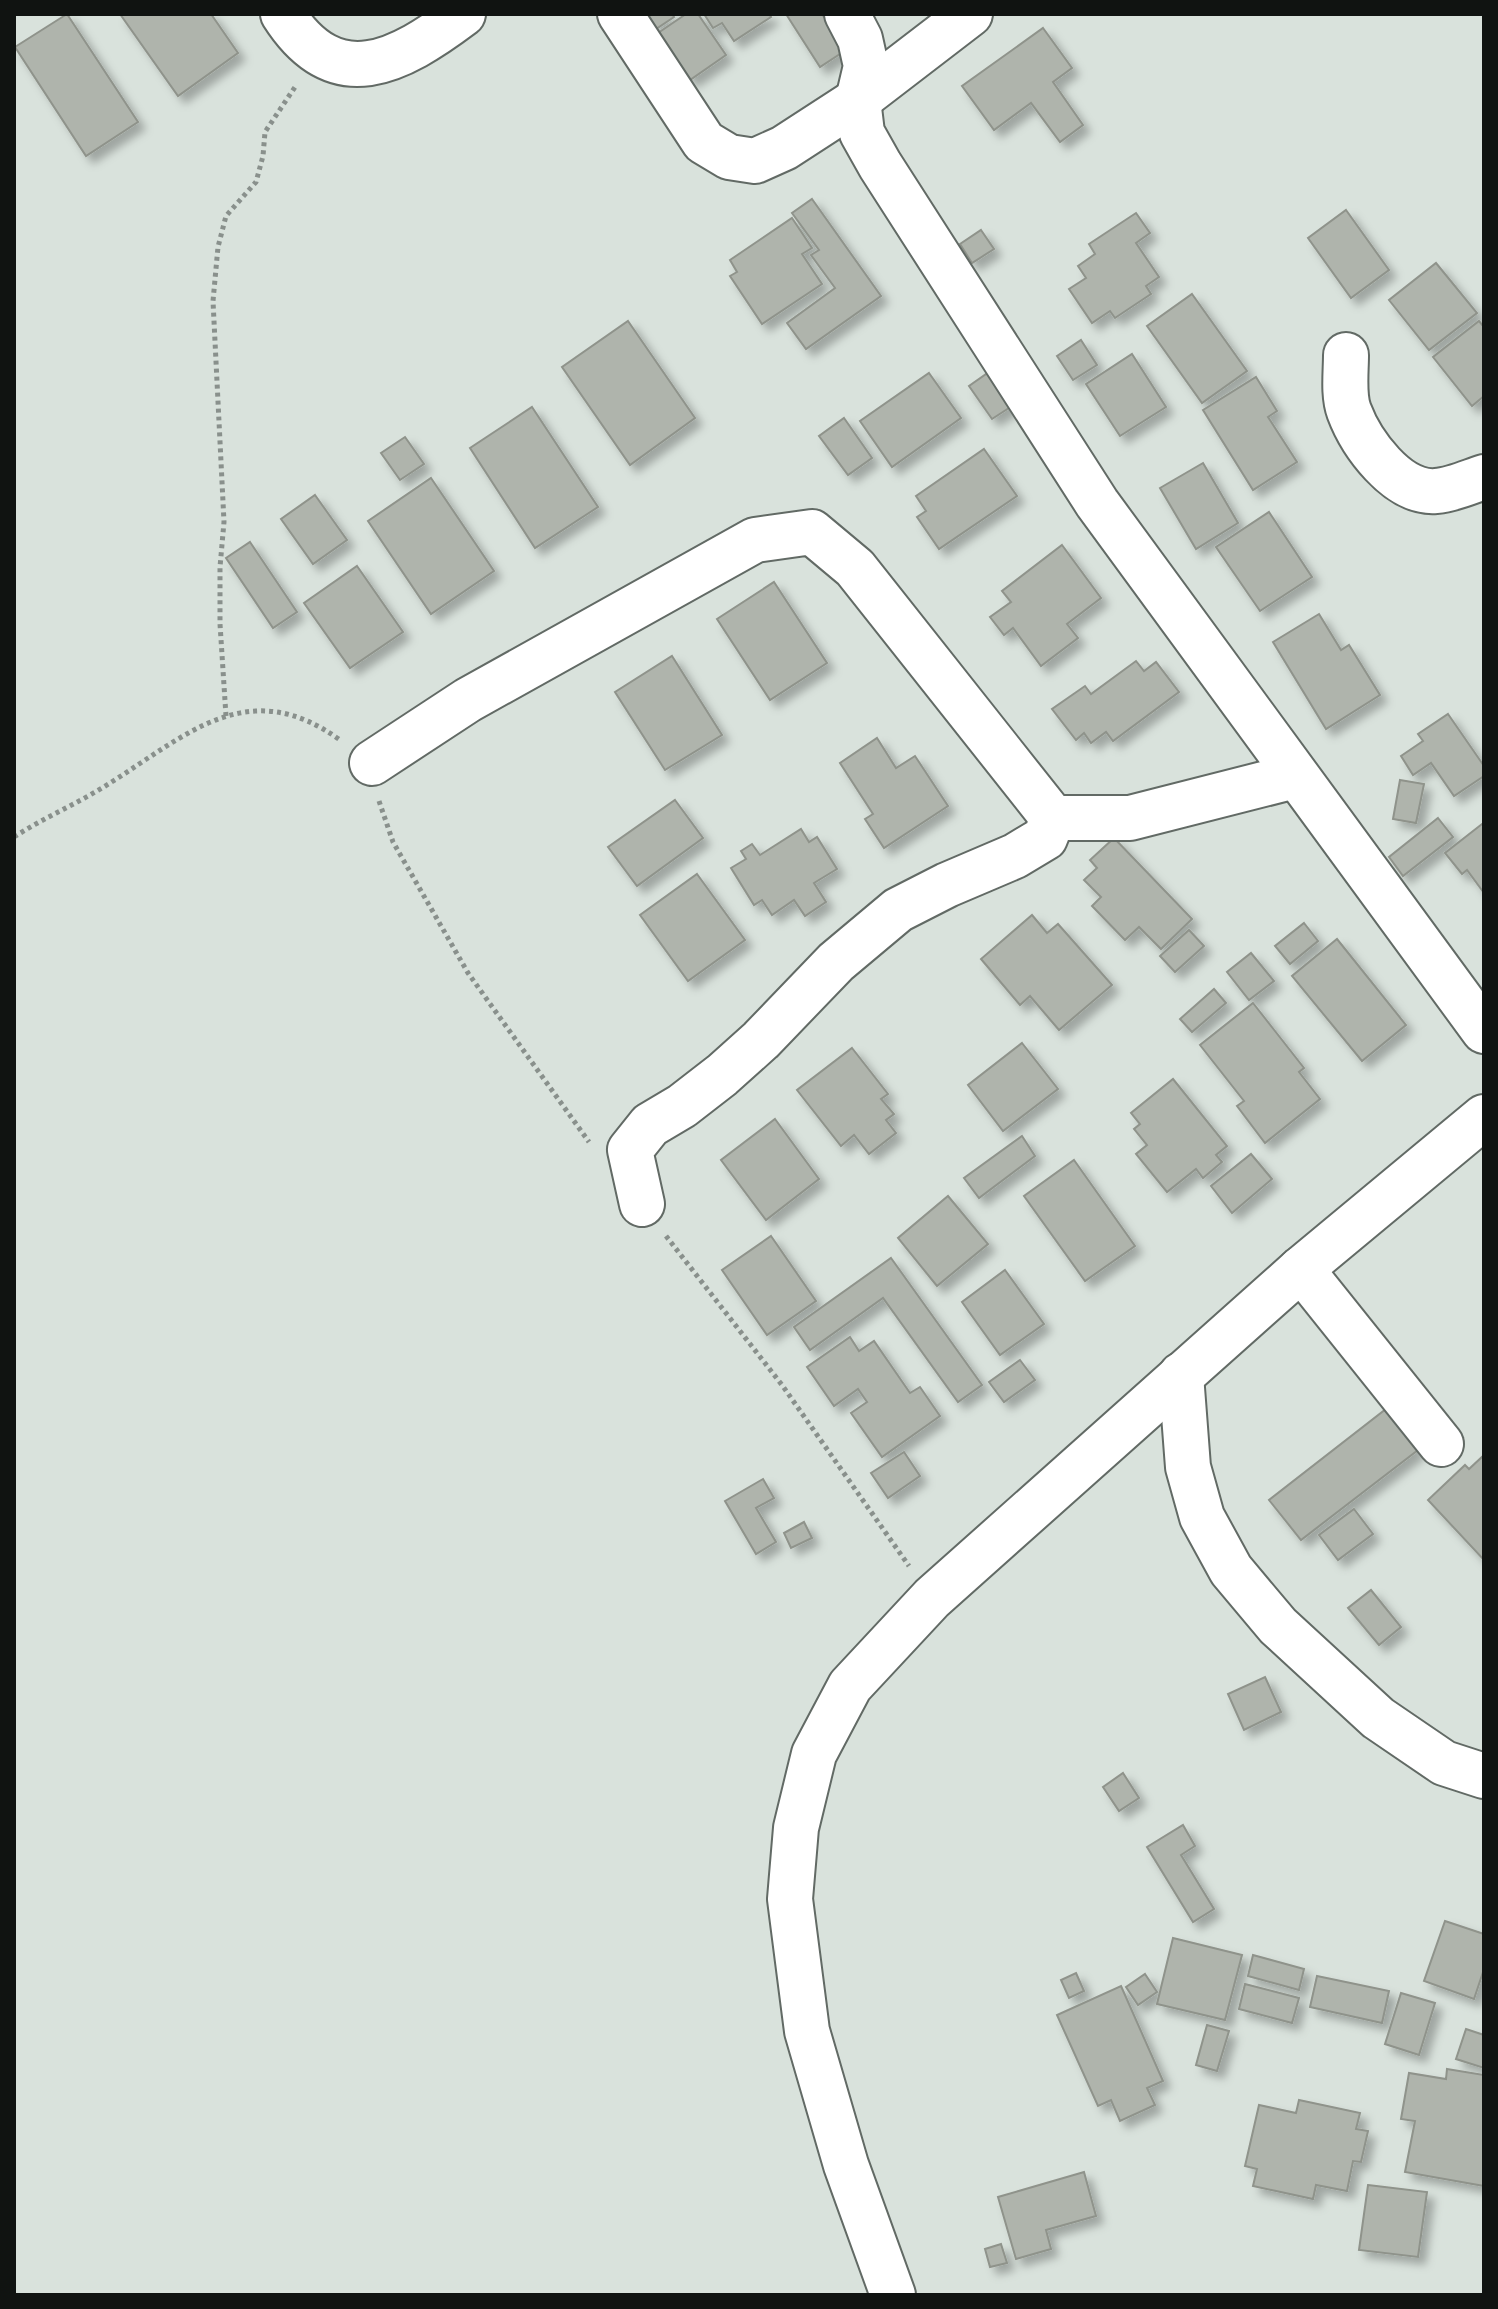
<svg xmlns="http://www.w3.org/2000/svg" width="1498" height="2309" font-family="'IBM Plex Sans',sans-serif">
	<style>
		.building { fill: #afb4ac; stroke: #8f938b; stroke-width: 2; filter: url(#shadow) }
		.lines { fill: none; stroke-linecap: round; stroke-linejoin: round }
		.minor-casing { stroke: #626a65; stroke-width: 48 }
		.path { stroke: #89908c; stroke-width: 5; stroke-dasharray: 4 4; stroke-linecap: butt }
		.minor { stroke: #fff; stroke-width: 44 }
	</style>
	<defs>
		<filter id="shadow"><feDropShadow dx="7" dy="7" stdDeviation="4" flood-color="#0004"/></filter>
	</defs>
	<rect width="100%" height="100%" fill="#d9e2dc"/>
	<!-- building -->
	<g class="building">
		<polygon points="67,14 138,122 86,156 15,47"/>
		<polygon points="120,14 211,14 238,53 178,96"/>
		<polygon points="646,14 672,14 674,17 656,29"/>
		<polygon points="686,14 698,14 726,55 690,80 658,33"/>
		<polygon points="704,14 769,14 771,17 734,41 722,23 713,28"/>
		<polygon points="786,14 822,14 846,50 820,67"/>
		<polygon points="1043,28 1072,68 1053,82 1083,125 1060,142 1031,103 994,130 962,86"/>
		<polygon points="812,199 881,296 806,349 787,323 835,288 811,255 819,250 792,213"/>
		<polygon points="1346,210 1389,270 1351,298 1308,238"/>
		<polygon points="1136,213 1150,233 1136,243 1159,277 1146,286 1151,294 1115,318 1110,311 1092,323 1069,289 1086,278 1078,266 1095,254 1089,244"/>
		<polygon points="792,218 812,248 802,254 822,284 762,324 730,276 737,272 730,260"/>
		<polygon points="981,230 994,249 972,263 960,244"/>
		<polygon points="1436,263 1477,313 1429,350 1389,300"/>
		<polygon points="1192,294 1247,371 1202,403 1147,326"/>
		<polygon points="628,321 695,418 630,465 562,367"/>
		<polygon points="1479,321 1484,327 1484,396 1472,406 1433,357"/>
		<polygon points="1081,340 1097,365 1073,380 1057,356"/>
		<polygon points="1132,354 1166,407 1120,436 1086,384"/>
		<polygon points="989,372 1012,406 992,419 969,386"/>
		<polygon points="929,373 961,418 892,467 860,421"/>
		<polygon points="1256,377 1277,411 1268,417 1297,462 1253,490 1203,410"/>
		<polygon points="532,407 598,507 535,548 470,448"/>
		<polygon points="844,418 872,458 848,475 819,436"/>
		<polygon points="405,437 424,464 400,480 381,453"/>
		<polygon points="984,449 1017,496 939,549 917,517 926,511 916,496"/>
		<polygon points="1203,463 1238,523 1196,549 1160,488"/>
		<polygon points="431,478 494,571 431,614 368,521"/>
		<polygon points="315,495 347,540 313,564 281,519"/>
		<polygon points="1269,512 1312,577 1260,611 1216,547"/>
		<polygon points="250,542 297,612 273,628 226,558"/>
		<polygon points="1062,545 1101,598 1067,624 1078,638 1041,666 1013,628 1004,635 990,617 1011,602 1002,591"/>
		<polygon points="357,566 403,632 350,668 304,603"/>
		<polygon points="774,582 827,663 770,700 717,619"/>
		<polygon points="1319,614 1341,650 1349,645 1380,695 1326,729 1273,642"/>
		<polygon points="672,656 722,735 665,770 615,692"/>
		<polygon points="1136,661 1144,671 1156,662 1179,692 1113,741 1106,732 1091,743 1084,733 1076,740 1052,709 1085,686 1091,694"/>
		<polygon points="1448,714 1484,766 1484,776 1454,796 1431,763 1413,775 1401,756 1423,741 1418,734"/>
		<polygon points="877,738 896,768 915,756 948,806 884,848 865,819 873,814 840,763"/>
		<polygon points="1400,780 1424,784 1416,823 1393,819"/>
		<polygon points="675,800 703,838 637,886 608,847"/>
		<polygon points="1438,818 1453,837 1403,876 1389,857"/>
		<polygon points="1482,824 1484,826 1484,893 1467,870 1462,874 1445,853"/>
		<polygon points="801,829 809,842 817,837 837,869 814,883 826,902 805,916 794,900 772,915 762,900 754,905 731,868 746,859 741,851 752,844 760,855"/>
		<polygon points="1114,838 1192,919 1161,949 1139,927 1125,940 1092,906 1101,897 1084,880 1097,868 1090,860"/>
		<polygon points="697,874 745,940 688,981 640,915"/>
		<polygon points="1032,915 1047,933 1058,924 1112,985 1059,1030 1030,996 1020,1005 981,959"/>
		<polygon points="1304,923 1318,941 1290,964 1275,946"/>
		<polygon points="1189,930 1204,946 1175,972 1160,956"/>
		<polygon points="1337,939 1406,1025 1362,1061 1292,976"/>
		<polygon points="1251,953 1274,981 1249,1000 1227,972"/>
		<polygon points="1214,989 1226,1003 1192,1032 1180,1019"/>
		<polygon points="1253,1003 1304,1068 1299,1072 1320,1099 1265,1143 1237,1106 1244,1101 1200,1045"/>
		<polygon points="1022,1043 1058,1089 1003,1131 968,1085"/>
		<polygon points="852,1048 888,1094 881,1099 894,1114 886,1120 896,1133 869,1154 854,1135 841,1146 797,1090"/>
		<polygon points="1173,1079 1227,1146 1216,1155 1222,1162 1203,1178 1196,1169 1167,1192 1136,1154 1147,1145 1134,1129 1140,1124 1131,1113"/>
		<polygon points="775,1119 819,1179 766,1220 721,1160"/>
		<polygon points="1022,1136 1035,1156 979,1198 964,1178"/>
		<polygon points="1251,1154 1272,1179 1232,1213 1211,1186"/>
		<polygon points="1074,1160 1135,1246 1085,1281 1024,1196"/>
		<polygon points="948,1196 988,1244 937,1286 898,1238"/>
		<polygon points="771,1236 816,1301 767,1335 722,1270"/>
		<polygon points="891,1258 982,1385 958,1402 883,1298 810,1350 794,1327"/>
		<polygon points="1005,1270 1044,1324 1000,1355 962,1302"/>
		<polygon points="850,1337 859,1351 874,1341 910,1393 920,1387 940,1416 882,1457 851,1413 867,1402 858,1389 834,1406 807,1367"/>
		<polygon points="1020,1360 1035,1380 1004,1402 989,1382"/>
		<polygon points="1386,1409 1418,1450 1301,1540 1269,1500"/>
		<polygon points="904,1452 920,1476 888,1498 871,1473"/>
		<polygon points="1483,1456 1484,1457 1484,1560 1428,1500 1465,1465 1469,1469"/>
		<polygon points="763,1479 774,1498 756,1508 776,1542 756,1554 725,1501"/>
		<polygon points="1354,1509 1373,1534 1338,1560 1319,1535"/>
		<polygon points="804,1522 812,1538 791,1548 784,1533"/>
		<polygon points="1371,1590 1401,1627 1379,1645 1348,1608"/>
		<polygon points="1265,1677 1281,1712 1244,1730 1228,1694"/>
		<polygon points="1123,1773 1139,1798 1119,1811 1103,1787"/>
		<polygon points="1183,1825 1195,1846 1181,1855 1214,1909 1193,1922 1147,1847"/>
		<polygon points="1445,1921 1484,1934 1484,1969 1474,1999 1424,1981"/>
		<polygon points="1173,1938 1242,1955 1225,2020 1157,2004"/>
		<polygon points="1253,1955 1304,1969 1299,1990 1248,1976"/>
		<polygon points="1076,1973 1084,1991 1069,1998 1061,1980"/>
		<polygon points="1145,1974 1157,1992 1138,2005 1126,1987"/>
		<polygon points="1317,1976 1389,1991 1382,2023 1310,2007"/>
		<polygon points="1245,1984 1299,1998 1292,2023 1239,2009"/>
		<polygon points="1121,1986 1163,2081 1147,2088 1155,2105 1120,2121 1111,2100 1098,2106 1057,2015"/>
		<polygon points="1401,1993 1435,2003 1419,2055 1385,2044"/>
		<polygon points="1207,2025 1229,2031 1217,2071 1196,2065"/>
		<polygon points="1466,2029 1484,2035 1484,2068 1456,2059"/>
		<polygon points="1447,2069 1484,2075 1484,2186 1405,2172 1415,2121 1401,2119 1409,2073 1446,2079"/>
		<polygon points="1299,2100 1360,2113 1356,2129 1368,2131 1361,2162 1353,2161 1347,2191 1316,2185 1313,2199 1253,2186 1257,2169 1245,2166 1259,2105 1296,2113"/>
		<polygon points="1084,2172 1096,2216 1046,2230 1051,2249 1016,2259 998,2197"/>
		<polygon points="1368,2185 1427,2192 1418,2257 1359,2250"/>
		<polygon points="1001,2244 1007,2263 990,2267 985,2249"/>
	</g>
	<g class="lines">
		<defs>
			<g id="minor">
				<path d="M283 14C336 97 399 62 463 14"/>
				<polyline points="620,14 704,142 729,157 755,161 784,148 858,100 970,14"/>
				<polyline points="847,14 860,39 866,66 858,100 862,133 880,165 1097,503 1484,1031"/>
				<path d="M1346 355C1346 372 1343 395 1349 411 1361 443 1397 494 1436 491 1452 490 1469 482 1484 477"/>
				<polyline points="372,763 468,700 755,540 812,532 855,568 1053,818"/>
				<polyline points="642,1204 630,1150 650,1125 682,1106 722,1075 761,1040 836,962 898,910 947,885 1015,856 1045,838 1053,818 1130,818 1295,776"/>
				<polyline points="1301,1269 1441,1444"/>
				<polyline points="1181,1375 1188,1467 1202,1517 1231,1570 1278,1626 1378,1718 1444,1763 1484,1776"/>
				<polyline points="893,2295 846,2165 807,2031 790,1899 796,1828 814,1754 850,1686 932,1598 1301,1269 1484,1117"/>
			</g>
		</defs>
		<!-- minor casing -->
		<use href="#minor" class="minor-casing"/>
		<!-- path -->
		<g class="path">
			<polyline points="226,716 220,624 220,567 224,522 213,301 218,247 226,216 256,182 263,156 265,132 297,84"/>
			<polyline points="379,801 393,842 468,973 589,1142"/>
			<path d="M14 837C45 817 79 803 110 783 188 734 249 674 340 740"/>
			<polyline points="666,1236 782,1385 909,1566"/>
		</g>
		<!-- minor -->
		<use href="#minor" class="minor"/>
	</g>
	<!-- border -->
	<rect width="1498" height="2309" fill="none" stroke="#101311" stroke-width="32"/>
</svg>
